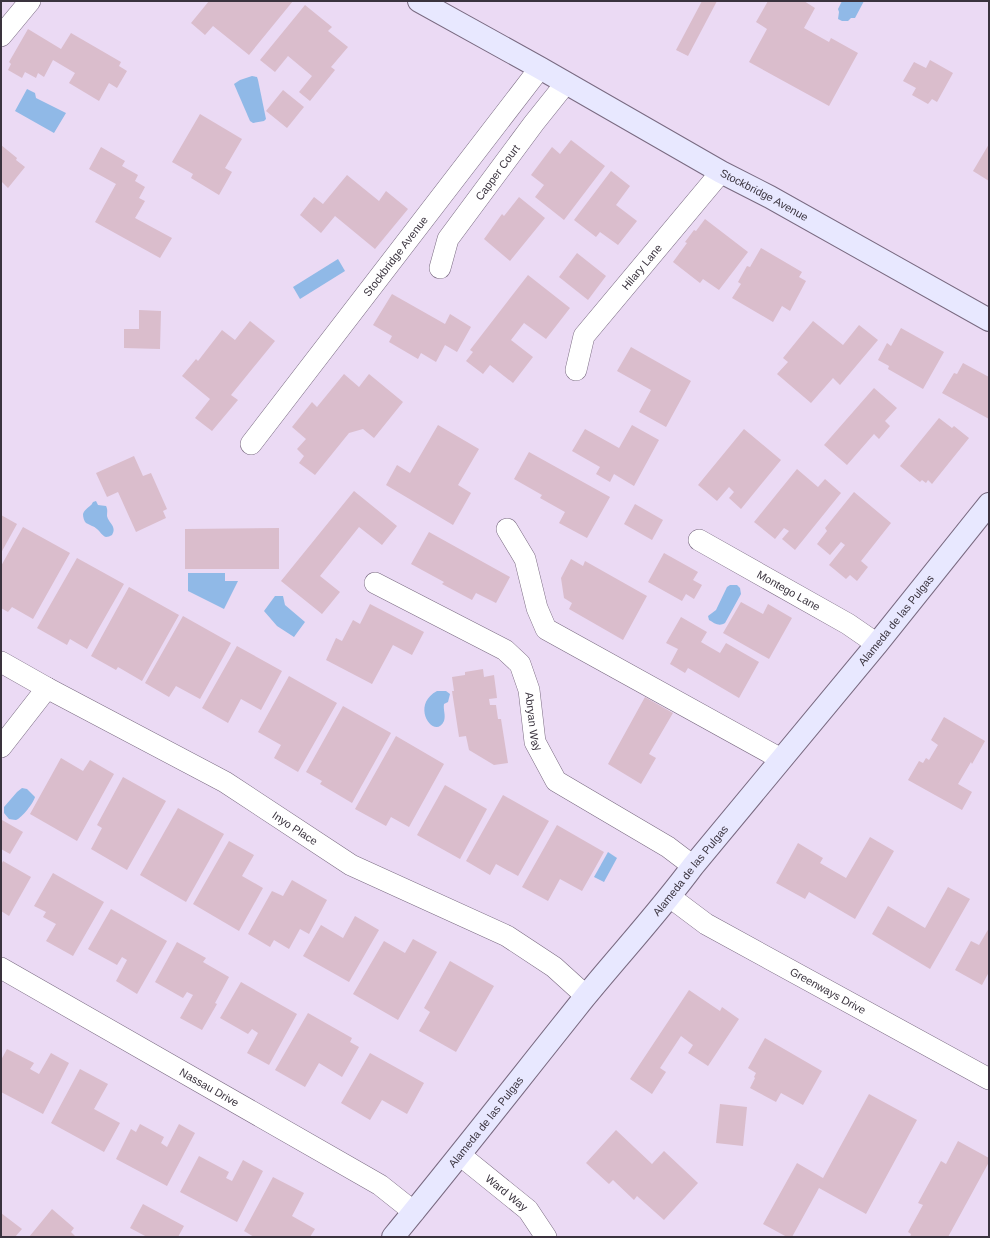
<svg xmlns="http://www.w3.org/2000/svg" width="990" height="1238" font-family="Arial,sans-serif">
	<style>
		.water { fill: #90b9e7 }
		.building { fill: #dabdcc }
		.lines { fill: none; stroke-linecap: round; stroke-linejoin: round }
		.street-casing { stroke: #796a81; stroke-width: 22 }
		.secondary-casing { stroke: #796a81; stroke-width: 24 }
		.street { stroke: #fff; stroke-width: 21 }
		.secondary { stroke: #e8e8ff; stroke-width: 22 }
		.labels { text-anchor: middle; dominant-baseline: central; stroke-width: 4; stroke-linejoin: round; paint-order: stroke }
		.street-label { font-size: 11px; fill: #3a333e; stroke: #ebdaf4 }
	</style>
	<rect width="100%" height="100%" fill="#ebdaf4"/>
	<!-- water -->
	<g class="water">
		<polygon points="842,1 864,1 855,18 851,18 848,21 842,21 838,19 839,12 838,9"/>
		<polygon points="252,76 257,77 258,80 266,119 264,121 253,123 250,121 234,84 240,80"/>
		<polygon points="27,89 35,93 36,98 66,113 54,133 15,111"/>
		<polygon points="338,259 345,271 300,299 293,287"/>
		<path d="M96 501 98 505 106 506C108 510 107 512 107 516 109 524 117 526 112 535 110 536 108 537 106 537 102 536 100 531 97 529 94 526 89 525 86 523 84 521 83 517 83 514 85 508 91 507 93 502Z"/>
		<polygon points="188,573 225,573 225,581 238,581 224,609 188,591"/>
		<path d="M730 585H737L740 588 741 594 725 623C719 627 714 623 709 620L708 616 716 610 727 587Z"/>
		<polygon points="275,596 283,596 285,605 305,622 294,637 277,626 264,611"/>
		<path d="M437 691H446L450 694 448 702 444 704C443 710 446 715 444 721 435 741 409 706 437 691Z"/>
		<path d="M22 788 27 789 35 797C34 802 22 818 16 820 13 820 11 819 9 819L4 813V807L17 792Z"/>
		<polygon points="608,852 617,858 604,882 594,877"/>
	</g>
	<!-- building -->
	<g class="building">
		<polygon points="209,1 293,1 249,55 213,26 205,35 191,23"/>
		<polygon points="702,1 717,1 688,56 676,50"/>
		<polygon points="768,1 804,1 815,8 804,28 829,42 831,38 858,53 829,106 749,62 767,29 756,22"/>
		<polygon points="305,5 332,27 328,31 348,47 331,67 335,70 310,101 299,92 312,76 288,56 275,72 260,60"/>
		<polygon points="28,29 61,49 71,33 121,62 119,66 127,71 117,88 109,83 99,101 69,83 75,73 53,60 44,77 38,73 36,78 25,72 22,78 8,70 11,64 9,62"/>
		<polygon points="930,60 953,73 937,102 932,99 928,104 912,95 916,88 903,81 914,62 926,68"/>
		<polygon points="283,90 304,107 287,128 266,111"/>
		<polygon points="200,114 242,139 225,168 232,172 219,195 191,178 193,174 172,162"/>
		<polygon points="571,140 605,166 564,220 535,197 544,185 531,175 552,147 560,154"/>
		<polygon points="989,144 989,181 973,171"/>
		<polygon points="1,145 17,158 16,160 25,167 8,188 1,181"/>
		<polygon points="101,147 125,161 122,166 138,175 135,181 145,187 139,198 145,201 135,218 172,238 160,258 95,222 116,184 89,169"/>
		<polygon points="611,171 630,186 616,205 637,221 618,245 600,232 596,237 574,220"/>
		<polygon points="347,175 379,201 386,191 408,209 375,249 335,216 321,233 300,215 314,197 323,204"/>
		<polygon points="519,197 545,218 510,261 484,239 502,214 504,216"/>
		<polygon points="705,219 748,252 719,290 703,279 700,283 673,262 687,243 685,242 694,230 696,231"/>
		<polygon points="761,248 802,272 799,277 806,281 790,311 782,306 773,322 732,298 741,284 738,282 747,266 750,267"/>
		<polygon points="577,253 606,276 588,300 559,277"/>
		<polygon points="528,275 570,308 546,339 524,323 511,340 533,357 513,383 490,365 483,374 466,361 473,352 470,350"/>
		<polygon points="392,294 445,324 450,314 471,327 457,352 445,345 436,362 421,353 418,359 389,342 392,336 373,325"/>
		<polygon points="139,310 161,311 160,349 124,348 124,329 139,329"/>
		<polygon points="250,321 275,341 231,395 238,400 212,431 195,418 210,399 182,376 196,359 198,361 222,330 235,340"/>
		<polygon points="813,321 843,345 859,325 878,340 840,385 833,378 811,403 777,374 788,362 783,358"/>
		<polygon points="901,328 944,352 923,389 888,369 889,366 878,360 887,343 891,346"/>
		<polygon points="631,347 691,381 666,427 639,412 651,390 617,371"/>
		<polygon points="963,363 989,377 989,419 942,393 954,373 957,374"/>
		<polygon points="344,374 359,387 369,374 403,402 374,438 363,429 349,433 315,475 299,463 304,456 297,449 306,439 292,427 312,402 317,407"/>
		<polygon points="874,388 897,408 885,421 890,426 879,439 874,434 847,465 824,445"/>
		<polygon points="939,418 952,428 954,426 969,438 932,484 928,480 926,483 922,480 920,482 900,466"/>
		<polygon points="438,425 479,449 458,485 471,493 453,525 386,485 397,465 410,473"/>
		<polygon points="632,425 659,440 634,486 614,474 610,482 596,474 600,467 572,451 585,429 619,448"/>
		<polygon points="744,429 781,460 741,509 729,498 734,492 729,487 717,501 698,485"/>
		<polygon points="529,452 610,497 587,538 559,523 565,512 540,498 542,495 514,479"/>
		<polygon points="134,456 143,476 151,473 167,509 163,511 166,518 136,532 118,492 107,497 96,473"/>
		<polygon points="797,469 818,487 825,479 841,493 795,550 782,539 789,531 784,528 775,539 754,522"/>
		<polygon points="354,491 397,526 382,545 359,527 320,576 340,592 322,614 281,581"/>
		<polygon points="854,492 891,523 861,561 868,567 857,581 850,575 846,579 829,565 845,545 841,542 830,555 817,544 827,531 825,528"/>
		<polygon points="635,504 663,520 652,540 624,524"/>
		<polygon points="1,515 17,524 1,553"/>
		<polygon points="23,527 70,553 33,619 12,607 8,612 1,608 1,566"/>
		<polygon points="279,528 279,569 185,569 185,529"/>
		<polygon points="429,532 510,577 496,603 476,593 472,600 442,584 444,582 411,564"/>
		<polygon points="664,553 698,572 693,580 702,585 694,599 686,594 682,601 648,582"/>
		<polygon points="77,558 124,584 87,649 70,639 67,645 37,628"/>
		<polygon points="571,559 583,566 585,561 647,596 623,640 569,609 572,603 564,598 561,578"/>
		<polygon points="129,587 179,615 142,681 118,667 116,670 91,656"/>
		<polygon points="741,602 763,614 768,604 792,618 769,659 723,633"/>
		<polygon points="370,604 424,632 412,655 393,645 372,684 326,660 336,638 342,641 353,620 360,624"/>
		<polygon points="183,616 231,643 200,699 176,686 169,697 145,683"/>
		<polygon points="681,617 707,632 701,642 720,653 726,643 759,662 739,698 688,668 685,673 670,664 678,649 666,643"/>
		<polygon points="237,646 282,671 261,710 241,699 228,723 202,708"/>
		<polygon points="483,669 484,677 494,675 497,698 489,699 490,705 496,705 498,719 501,719 508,763 494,765 469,750 466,736 459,737 452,691 454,691 452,677 465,675 465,672"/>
		<polygon points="289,676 337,703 298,772 274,758 281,745 258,732"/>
		<polygon points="645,697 673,713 649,754 656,758 641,784 608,764"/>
		<polygon points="343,706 391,733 352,803 320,784 322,781 306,772"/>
		<polygon points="944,717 985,741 972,764 971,762 958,784 972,792 962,810 908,780 919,761 923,763 926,758 929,760 938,745 931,740"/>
		<polygon points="396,736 444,764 409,827 391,817 386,826 355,809"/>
		<polygon points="61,758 83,771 90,760 114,774 77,841 30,814"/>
		<polygon points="123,777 166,801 127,870 91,849 102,828 97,825"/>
		<polygon points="445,785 487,809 460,859 417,835"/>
		<polygon points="503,795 549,821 518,876 496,864 490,875 466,861"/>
		<polygon points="178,808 224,834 186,902 140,875"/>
		<polygon points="2,820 23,832 10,854 1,849 1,822"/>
		<polygon points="557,825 604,852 582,891 560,879 548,901 522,887"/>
		<polygon points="870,837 894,851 855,919 809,892 805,899 776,883 798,843 823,858 820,863 846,878"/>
		<polygon points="229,841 254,855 242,876 263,888 239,931 193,904"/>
		<polygon points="3,861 31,877 9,916 1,911 1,865"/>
		<polygon points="53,873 104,902 73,956 46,941 56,924 43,917 46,912 34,906"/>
		<polygon points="292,880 327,900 309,934 300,929 289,949 274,940 270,947 248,934 272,891 283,896"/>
		<polygon points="948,887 970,899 930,969 872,934 888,906 925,928"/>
		<polygon points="111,909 167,941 137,994 116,981 127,960 122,957 117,965 88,949"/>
		<polygon points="355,916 379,930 349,982 303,956 321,925 343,938"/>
		<polygon points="989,928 989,972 982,985 955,970 971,941 979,945"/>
		<polygon points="413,939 437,952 398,1020 353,994 384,941 405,953"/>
		<polygon points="177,942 206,958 203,962 229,977 215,1003 217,1004 202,1030 180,1018 193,995 187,992 183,998 155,982"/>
		<polygon points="450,961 494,986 456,1052 419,1031 430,1012 424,1008"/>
		<polygon points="241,982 297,1014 269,1065 247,1053 258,1033 252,1029 248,1034 220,1018"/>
		<polygon points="689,990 720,1011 722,1007 739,1019 708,1066 688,1053 693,1045 681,1036 660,1068 666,1072 652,1094 630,1079"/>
		<polygon points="308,1013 352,1038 350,1042 359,1047 342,1077 319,1063 305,1087 275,1070"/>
		<polygon points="765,1038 822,1071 803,1105 781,1093 776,1102 750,1088 755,1078 754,1077 756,1073 748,1068"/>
		<polygon points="7,1049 34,1063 30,1069 39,1074 51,1053 69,1063 43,1114 1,1092 1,1060"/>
		<polygon points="370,1053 424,1083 407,1114 382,1100 370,1120 341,1103"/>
		<polygon points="80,1069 108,1084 94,1109 120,1123 104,1152 51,1123"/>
		<polygon points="869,1094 917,1120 866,1214 819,1188 792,1237 787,1237 763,1224 797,1163 823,1178"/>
		<polygon points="720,1104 747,1107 743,1146 716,1143"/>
		<polygon points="140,1124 164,1137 161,1143 167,1147 179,1124 195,1133 167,1186 116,1159 131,1129 136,1132"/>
		<polygon points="616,1130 652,1164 664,1151 698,1183 664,1220 637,1196 634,1200 613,1180 609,1184 586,1163"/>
		<polygon points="958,1141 989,1158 989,1162 948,1237 910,1237 911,1234 908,1232 923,1205 918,1203 941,1161 946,1164"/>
		<polygon points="199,1156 229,1172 226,1178 232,1181 243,1160 263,1171 237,1222 180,1192"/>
		<polygon points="273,1177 304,1193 292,1216 315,1229 310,1237 254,1237 244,1231"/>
		<polygon points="143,1204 184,1226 178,1237 147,1237 130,1228"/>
		<polygon points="52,1209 74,1228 71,1232 76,1237 29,1237"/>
		<polygon points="1,1213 22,1229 15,1237 1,1237"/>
	</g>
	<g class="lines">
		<defs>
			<g id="street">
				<polyline points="1,36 30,1"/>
				<path id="s1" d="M440 268 448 239 534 123 566 83"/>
				<path id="s2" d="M576 370 584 336 721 172"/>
				<path id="s3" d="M251 444 540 68"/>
				<polyline points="507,529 525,559 537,608 546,629 781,759"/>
				<path id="s4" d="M699 540 848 624 877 644"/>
				<path id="s5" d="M375 583 505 650 520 664 529 690 535 742 556 781 668 847 693 866"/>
				<path id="s6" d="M1 662 47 688 225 782 351 865 507 936 554 967 586 996"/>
				<polyline points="1,747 47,688"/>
				<path id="s7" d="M670 897 706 924 989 1079"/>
				<path id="s8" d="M1 968 380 1185 414 1212"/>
				<path id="s9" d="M460 1155 528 1210 546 1237"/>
			</g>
			<g id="secondary">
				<path id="s10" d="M419 1 540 68 721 172 770 197 989 320"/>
				<path id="s11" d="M393 1237C458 1158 521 1077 585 997 621 953 659 912 693 866L877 644 989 504"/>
			</g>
		</defs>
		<!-- street casing -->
		<use href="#street" class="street-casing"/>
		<!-- secondary casing -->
		<use href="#secondary" class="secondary-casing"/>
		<!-- street -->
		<use href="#street" class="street"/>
		<!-- secondary -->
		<use href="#secondary" class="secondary"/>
	</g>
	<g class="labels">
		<!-- street labels -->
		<g class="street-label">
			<text stroke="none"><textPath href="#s1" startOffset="113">Capper Court</textPath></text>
			<text stroke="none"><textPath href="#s10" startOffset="396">Stockbridge Avenue</textPath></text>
			<text stroke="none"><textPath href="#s3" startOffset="237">Stockbridge Avenue</textPath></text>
			<text stroke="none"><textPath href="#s2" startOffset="125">Hilary Lane</textPath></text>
			<text stroke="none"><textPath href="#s4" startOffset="103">Montego Lane</textPath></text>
			<text stroke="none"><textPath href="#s11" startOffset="796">Alameda de las Pulgas</textPath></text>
			<text stroke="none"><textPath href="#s5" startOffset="226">Abryan Way</textPath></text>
			<text stroke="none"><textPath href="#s6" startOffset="338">Inyo Place</textPath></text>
			<text stroke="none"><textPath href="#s11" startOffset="472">Alameda de las Pulgas</textPath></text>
			<text stroke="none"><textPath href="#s7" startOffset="184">Greenways Drive</textPath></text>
			<text stroke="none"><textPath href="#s8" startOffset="240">Nassau Drive</textPath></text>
			<text stroke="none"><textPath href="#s11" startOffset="148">Alameda de las Pulgas</textPath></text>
			<text stroke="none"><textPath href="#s9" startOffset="60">Ward Way</textPath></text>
		</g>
	</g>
	<!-- border -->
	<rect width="990" height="1238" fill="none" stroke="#3a333e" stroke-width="4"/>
</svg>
